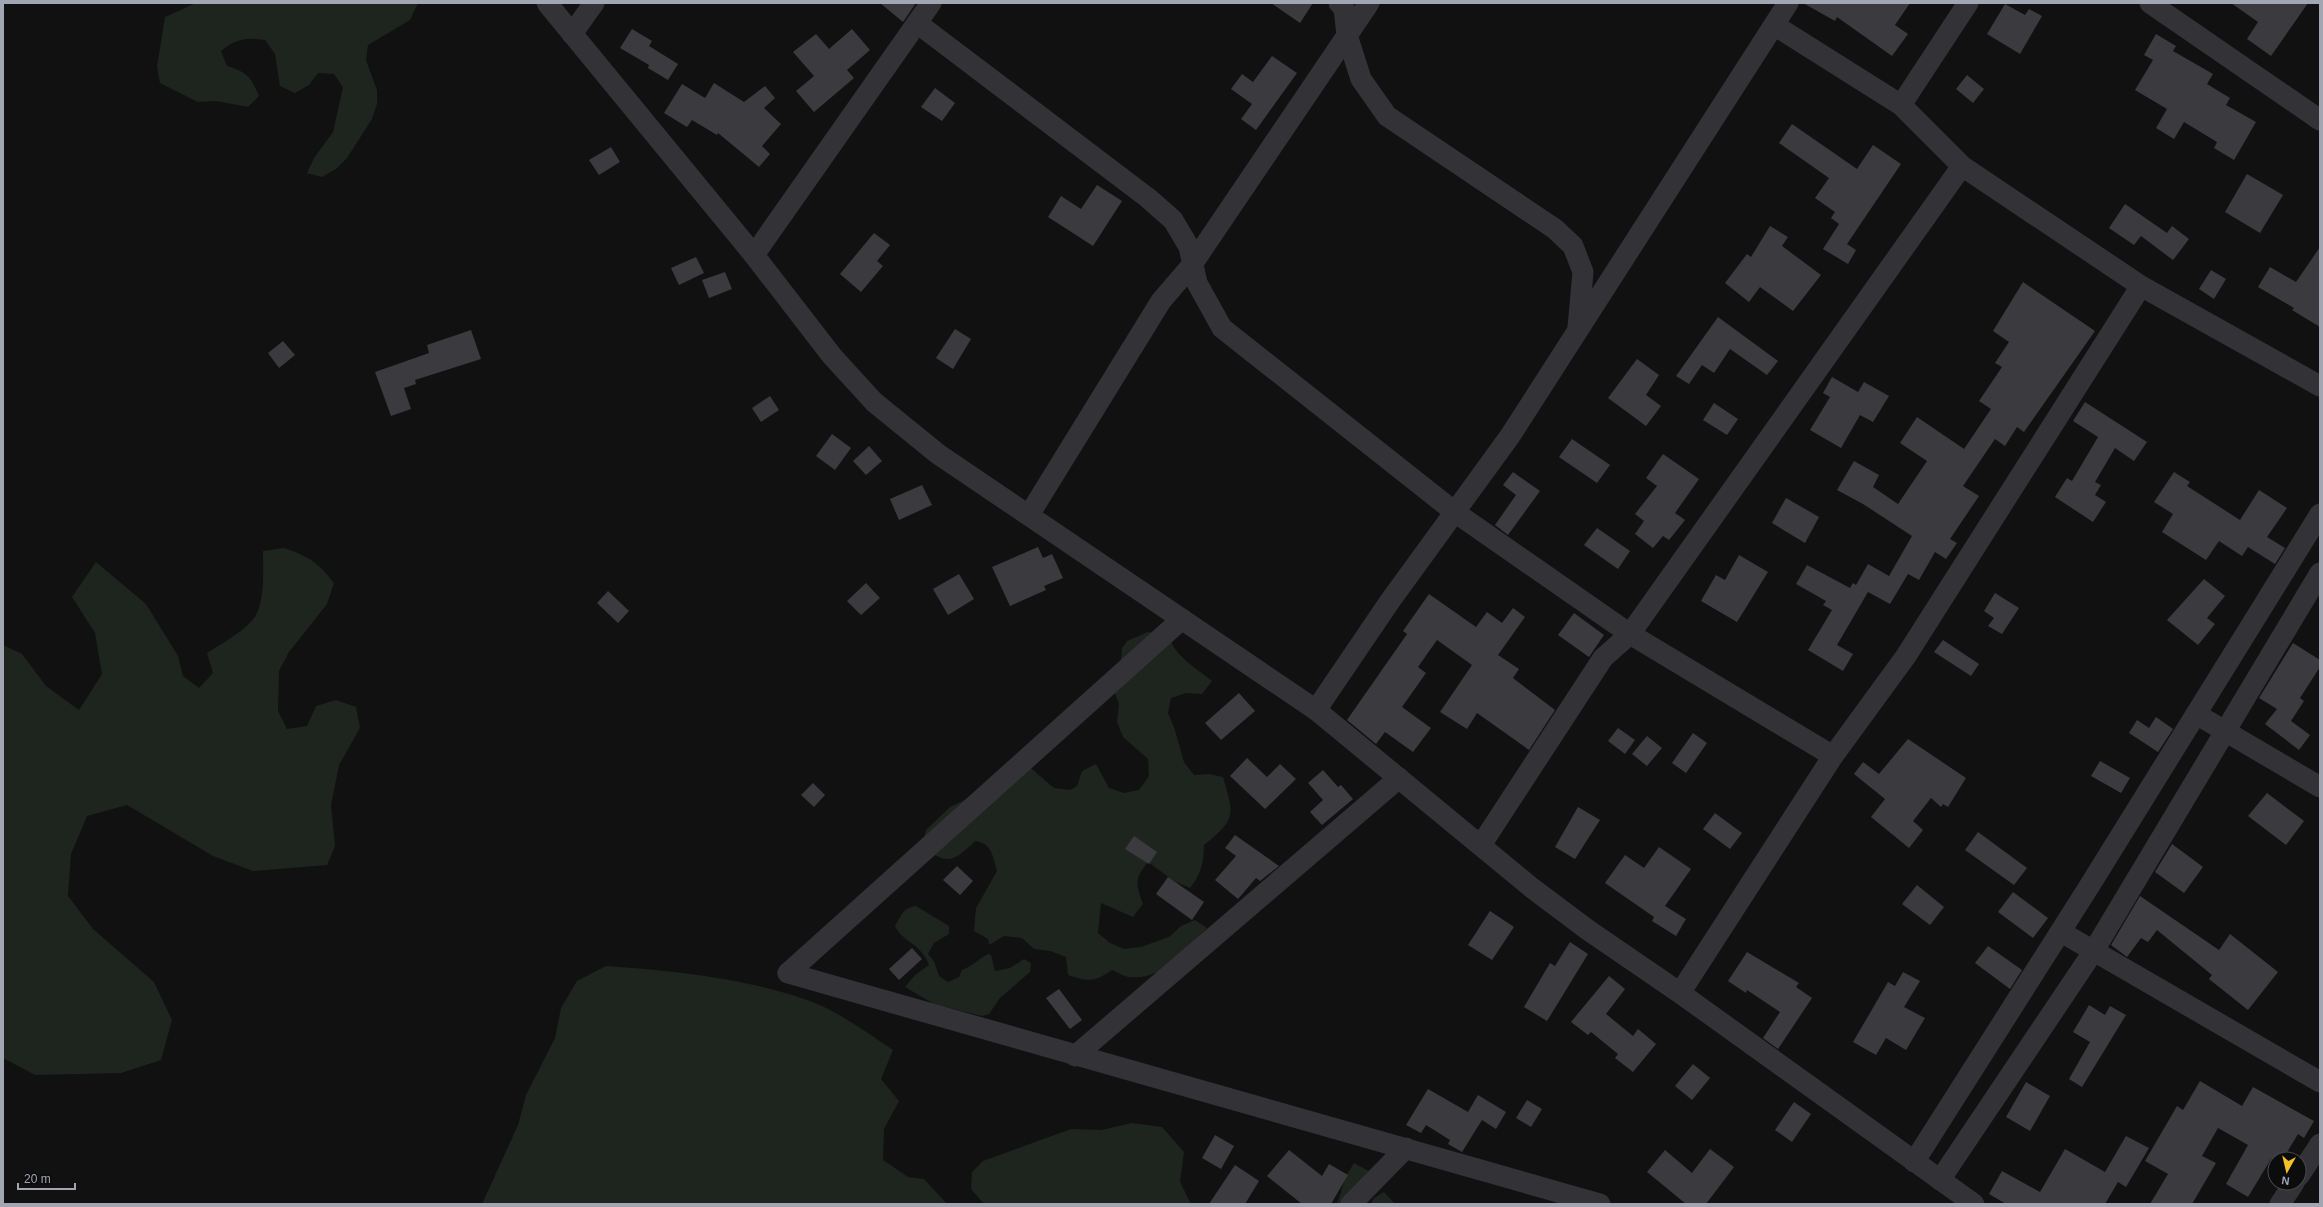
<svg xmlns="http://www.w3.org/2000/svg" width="2323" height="1207" font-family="Helvetica,sans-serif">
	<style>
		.green { fill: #1d251e }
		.building { fill: #3b3b3f }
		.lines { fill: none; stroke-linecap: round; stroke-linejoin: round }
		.street { stroke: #323237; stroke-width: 21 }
	</style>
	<rect width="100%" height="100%" fill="#111112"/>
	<!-- green -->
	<g class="green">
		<path d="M196 3H418L410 20 368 45 366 60 377 90V104L372 119 347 158 336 169 322 177 307 173 314 158 333 132 343 87 334 74 318 73 309 85 295 93 280 86 275 54 265 40C247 37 235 39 221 51L227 66C247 72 251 77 259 96L248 107 216 101 198 102 160 83 157 67 165 17Z"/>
		<path d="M284 548C308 556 319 563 334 583L327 604 289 652 279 671 278 711 287 729 307 726 316 706 336 700 356 707 360 728 339 765 331 805 335 846 327 865 253 871 213 856 127 805 87 816 71 854 68 896 93 929 154 982 172 1020 161 1060 121 1073 35 1075 3 1058V645L22 654 46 686 79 710 102 674 95 633 72 597 96 562 146 604 178 656 183 676 199 688 213 673 207 653C221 644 251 628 257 613 265 594 263 571 263 551Z"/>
		<path d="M1148 632 1164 635 1170 638C1175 657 1198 669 1212 681L1202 694 1186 693 1171 698 1168 713 1174 727 1184 762 1194 775 1209 774 1223 777C1234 815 1237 819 1204 845 1204 863 1201 874 1190 888L1174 881 1148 862C1134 879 1136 884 1143 904L1133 917 1101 903 1098 933 1110 943 1124 949 1141 947 1169 937 1181 926 1195 920 1207 928C1186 949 1163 981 1129 977 1123 976 1117 972 1112 970 1095 982 1088 982 1068 975L1066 957 1050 951 1034 949 1022 938 1004 936 989 945 988 939 974 931 976 908 997 871C993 857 992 843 975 841 955 861 946 867 922 845L926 830 950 807 980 793 1019 758 1054 788 1070 790 1077 786 1082 771 1096 764 1109 788 1124 793 1139 790 1149 776 1148 759 1123 737 1117 722 1119 704 1113 688 1120 673 1122 648 1127 641Z"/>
		<path d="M916 906 949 926V934L934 943 928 954 934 961 939 976 948 982 959 977 962 970C973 966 978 959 988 954L991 955 995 971 1010 968 1024 959 1031 963 1030 972 1000 998 989 1014 982 1016 934 1004 905 987 915 975 929 965C921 943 902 942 895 926 901 915 904 907 916 906Z"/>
		<path d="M606 966C675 971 749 978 815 1003 842 1014 869 1034 893 1050L881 1079 899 1101 884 1129 883 1160 908 1177 924 1179 947 1204H482L518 1125 526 1095 555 1038 561 1008 577 981Z"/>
		<polygon points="1132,1123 1162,1127 1184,1152 1180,1182 1191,1204 984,1204 971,1189 972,1172 983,1161 1071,1129 1101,1130"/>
		<polygon points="1354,1163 1369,1171 1366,1200 1364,1204 1337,1204 1346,1176"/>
		<polygon points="1384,1192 1395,1204 1371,1204 1374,1198"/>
	</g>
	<!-- building -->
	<g class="building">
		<polygon points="880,3 916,3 903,22"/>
		<polygon points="1271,3 1313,3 1300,23"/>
		<polygon points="1803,3 1910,3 1895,25 1908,34 1892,56 1837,17 1835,21"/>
		<polygon points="2231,3 2308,3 2271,56 2247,39 2258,22"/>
		<polygon points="2005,4 2025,15 2029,9 2042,16 2020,54 1987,34"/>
		<polygon points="632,29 652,41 649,46 678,64 668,80 648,68 649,65 620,48"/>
		<polygon points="852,29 870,50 847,70 854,78 814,112 796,91 814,76 793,52 816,34 829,49"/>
		<polygon points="2156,34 2176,46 2173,51 2213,74 2207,84 2230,98 2226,105 2256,122 2234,160 2214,148 2217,142 2184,122 2174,139 2156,128 2167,109 2135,90 2153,60 2144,55"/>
		<polygon points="1272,56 1297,73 1256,130 1241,119 1252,104 1231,89 1242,74 1253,82"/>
		<polygon points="1967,75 1984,89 1973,103 1956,89"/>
		<polygon points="714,83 744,102 765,86 775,98 764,108 781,124 762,146 770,154 759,167 718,133 717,135 692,120 687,127 664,113 682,84 705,98"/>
		<polygon points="935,88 955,103 942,121 921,107"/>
		<polygon points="1792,124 1857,169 1873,145 1901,164 1847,244 1856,250 1848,264 1823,249 1839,224 1831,218 1835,212 1815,198 1829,178 1779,143"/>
		<polygon points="611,147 620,162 599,175 589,160"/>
		<polygon points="2247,174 2283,195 2260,233 2225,212"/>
		<polygon points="1097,185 1122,201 1093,246 1048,217 1061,196 1081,209"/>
		<polygon points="2125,204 2167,233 2172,226 2189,239 2173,260 2141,236 2134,245 2109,228"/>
		<polygon points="1770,226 1788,237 1782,246 1821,275 1793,311 1760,287 1749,302 1725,283 1747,254 1751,257"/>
		<polygon points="874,233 890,245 877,261 883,266 861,292 840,274"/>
		<polygon points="2320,247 2320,327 2292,310 2294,308 2258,287 2270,267 2296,282"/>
		<polygon points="696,257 704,273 679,285 671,268"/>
		<polygon points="2211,270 2226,279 2214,299 2199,289"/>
		<polygon points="725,272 732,289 709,298 702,280"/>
		<polygon points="2023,282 2095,331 2024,432 2017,427 2005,446 1995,439 1963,486 1979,496 1950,539 1957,543 1946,559 1935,552 1919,580 1908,574 1890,604 1868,592 1837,645 1853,654 1843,671 1808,650 1832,610 1823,605 1826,601 1796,584 1807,565 1850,588 1853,583 1856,585 1868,564 1889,576 1912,536 1863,504 1837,490 1854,461 1879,475 1873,487 1898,504 1927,461 1900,443 1917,417 1964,449 1991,409 1979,401 2002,367 1995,363 2009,342 1993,331"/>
		<polygon points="1718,317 1778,361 1767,375 1730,349 1714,373 1702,365 1689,384 1676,376"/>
		<polygon points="955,329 971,339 953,369 936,358"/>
		<polygon points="471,330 481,359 415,380 416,384 404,388 411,409 391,416 375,372 429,353 427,345"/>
		<polygon points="283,341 295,355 279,368 268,353"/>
		<polygon points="1637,359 1659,375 1646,395 1661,406 1646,426 1608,398"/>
		<polygon points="1832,377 1858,392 1864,382 1889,396 1873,422 1860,415 1841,448 1810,430 1830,397 1823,393"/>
		<polygon points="770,396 779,410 761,422 752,408"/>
		<polygon points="2085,402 2147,442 2134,461 2115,448 2095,482 2101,485 2095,495 2106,502 2093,522 2055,497 2067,478 2072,481 2098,437 2073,421"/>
		<polygon points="1714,403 1738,419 1727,435 1703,420"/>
		<polygon points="832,434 851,448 835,470 816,456"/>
		<polygon points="1572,439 1610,465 1597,483 1559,457"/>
		<polygon points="869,446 882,461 866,475 853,461"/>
		<polygon points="1663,454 1699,479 1675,513 1685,520 1669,540 1663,536 1653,548 1635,534 1644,521 1635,514 1657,486 1646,478"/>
		<polygon points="1513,472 1540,491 1508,535 1495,525 1516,495 1503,485"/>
		<polygon points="2174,472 2190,482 2187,486 2240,520 2259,490 2287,508 2267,537 2285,548 2275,564 2248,547 2242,556 2219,541 2206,560 2162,532 2173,514 2154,502"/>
		<polygon points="922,485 932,505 899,520 890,499"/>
		<polygon points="1786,498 1819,517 1805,543 1772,523"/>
		<polygon points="1597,528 1630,551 1618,569 1584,545"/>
		<polygon points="1038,547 1043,558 1052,554 1063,578 1044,586 1046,590 1010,606 992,567"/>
		<polygon points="1739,555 1768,572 1737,622 1701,601 1716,575 1725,580"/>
		<polygon points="959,574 974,599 948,615 933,589"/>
		<polygon points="2204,579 2225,596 2207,618 2215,624 2198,645 2167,620"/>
		<polygon points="866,583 880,598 861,615 847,601"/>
		<polygon points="608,591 629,611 618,623 597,603"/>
		<polygon points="1995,593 2019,608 2002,634 1988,626 1994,618 1984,611"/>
		<polygon points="1429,594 1476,627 1487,612 1502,623 1513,608 1525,617 1498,655 1519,669 1513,678 1555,710 1529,750 1477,713 1467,729 1440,712 1472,665 1437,640 1418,667 1426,673 1402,707 1431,728 1413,752 1385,732 1376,744 1347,720 1407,634 1403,631"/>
		<polygon points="1574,613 1604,635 1589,657 1558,635"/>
		<polygon points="1943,640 1979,664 1971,676 1934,652"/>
		<polygon points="2293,643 2320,660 2320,667 2300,698 2304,701 2291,721 2310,735 2299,750 2265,724 2277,709 2259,698"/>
		<polygon points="1239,693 1255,711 1221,740 1205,723"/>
		<polygon points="2156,717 2173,729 2158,752 2129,733 2137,720 2149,728"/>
		<polygon points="1618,728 1635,740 1625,754 1608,741"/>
		<polygon points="1693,733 1707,743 1686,773 1672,763"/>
		<polygon points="1647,736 1662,748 1647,766 1632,754"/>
		<polygon points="1908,739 1966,778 1948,807 1943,804 1941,807 1931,798 1913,821 1923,830 1909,848 1871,817 1885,799 1854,774 1863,762 1879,774"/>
		<polygon points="1247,758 1267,777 1280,764 1296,779 1265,809 1230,776"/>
		<polygon points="2100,761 2130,778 2121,793 2091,776"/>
		<polygon points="1323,770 1338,787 1341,785 1353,799 1322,825 1310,812 1323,800 1308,783"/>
		<polygon points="813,783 825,795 814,807 801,795"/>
		<polygon points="2267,793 2304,821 2286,845 2248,816"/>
		<polygon points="1578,807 1600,820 1575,859 1555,847"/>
		<polygon points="1715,813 1742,833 1730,849 1703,829"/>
		<polygon points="1978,832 2027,868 2014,885 1965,850"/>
		<polygon points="1235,835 1279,866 1260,881 1256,878 1238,899 1215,880 1236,856 1225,848"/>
		<polygon points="1134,836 1157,852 1149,864 1125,849"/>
		<polygon points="2172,844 2203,867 2184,893 2155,872"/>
		<polygon points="1659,847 1691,869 1665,906 1686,919 1676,936 1652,921 1654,917 1605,883 1625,855 1644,868"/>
		<polygon points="957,866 973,881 960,895 943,880"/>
		<polygon points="1168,877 1204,902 1192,920 1156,894"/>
		<polygon points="1917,885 1944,907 1930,925 1902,904"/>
		<polygon points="2013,892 2048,918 2033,938 1998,912"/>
		<polygon points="2140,896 2219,950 2230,934 2278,972 2248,1010 2209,979 2212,975 2157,930 2148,942 2141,938 2127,957 2111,945"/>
		<polygon points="1490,911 1514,927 1492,960 1468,945"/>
		<polygon points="1570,942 1588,954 1547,1021 1524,1007 1550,963 1555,966"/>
		<polygon points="1988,946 2022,970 2010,989 1975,963"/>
		<polygon points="912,948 922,959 899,980 889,969"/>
		<polygon points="1747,952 1799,983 1796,987 1812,998 1778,1049 1763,1038 1780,1012 1747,990 1746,993 1728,981"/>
		<polygon points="1903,972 1920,981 1904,1007 1925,1018 1906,1050 1886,1038 1876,1055 1853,1042 1888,982 1895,986"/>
		<polygon points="1609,976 1625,989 1606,1014 1633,1036 1638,1029 1656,1044 1633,1072 1615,1058 1618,1054 1591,1032 1588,1035 1571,1022"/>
		<polygon points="1059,989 1082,1020 1070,1029 1046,998"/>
		<polygon points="2089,1005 2105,1015 2110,1006 2126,1015 2082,1087 2069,1079 2090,1042 2073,1032"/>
		<polygon points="1693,1064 1710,1078 1692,1100 1675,1086"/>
		<polygon points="2200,1081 2242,1106 2253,1087 2314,1121 2304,1138 2298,1134 2283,1159 2271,1159 2248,1197 2226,1184 2248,1145 2218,1128 2202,1156 2216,1163 2192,1204 2150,1204 2168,1174 2145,1161 2177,1106 2183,1110"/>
		<polygon points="2026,1082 2050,1096 2030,1131 2006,1117"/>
		<polygon points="1428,1089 1468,1112 1478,1095 1506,1112 1496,1129 1482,1120 1462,1152 1448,1144 1450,1140 1426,1125 1421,1133 1406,1125"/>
		<polygon points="1527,1100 1542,1109 1531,1127 1516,1118"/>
		<polygon points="1794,1102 1811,1114 1792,1142 1775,1130"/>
		<polygon points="1215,1135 1234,1146 1221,1169 1202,1158"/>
		<polygon points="2126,1136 2149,1148 2126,1187 2118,1182 2105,1204 2006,1204 1989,1194 2002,1171 2040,1192 2065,1149 2105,1172"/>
		<polygon points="1710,1149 1734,1167 1706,1204 1686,1204 1647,1172 1665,1150 1692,1173"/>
		<polygon points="1289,1150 1322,1176 1329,1164 1348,1175 1331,1204 1302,1204 1267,1176"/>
		<polygon points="1235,1165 1259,1181 1245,1204 1209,1204"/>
	</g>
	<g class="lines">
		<!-- street -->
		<g class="street">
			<polyline points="547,3 754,255 832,356 874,402 938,454 1316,710 1532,888 1588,930 1680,993 1974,1204"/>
			<polyline points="1339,3 1344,8 1347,35 1361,79 1387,116 1555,229 1573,246 1583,272 1578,327"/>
			<polyline points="2150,3 2320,120"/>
			<polyline points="917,23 1148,198 1173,220 1189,247 1197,283 1222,328 1456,513 1630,634 1833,756"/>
			<polyline points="1774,25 1901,105 1962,166 2141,286 2320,386"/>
			<polyline points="572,34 594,3"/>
			<polyline points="1901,105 1968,3"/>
			<polyline points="754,255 931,3"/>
			<polyline points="1029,515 1161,301 1191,266 1369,3"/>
			<polyline points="1316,710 1390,601 1510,436 1788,3"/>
			<polyline points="2196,714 2320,787"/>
			<polyline points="1481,845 1603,658 1630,634 1962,166"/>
			<polyline points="2061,932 2320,1082"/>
			<polyline points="788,973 1600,1204"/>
			<polyline points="788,973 1182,619"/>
			<polyline points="1680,993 1833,756 1906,656 2141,286"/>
			<polyline points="1075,1056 1399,778"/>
			<polyline points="1914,1162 2090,885 2320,514"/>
			<polyline points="2299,1176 2320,1144"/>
			<polyline points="1940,1180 2093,952 2320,573"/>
			<polyline points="1351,1204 1406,1148"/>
			<polyline points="2280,1204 2294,1183"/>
		</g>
	</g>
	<!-- border -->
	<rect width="2323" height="1207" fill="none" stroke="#a2a6b3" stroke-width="8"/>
	<!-- north arrow -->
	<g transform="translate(2287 1171) rotate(188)"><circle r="19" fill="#0c0c0d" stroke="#484a4f"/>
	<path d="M0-3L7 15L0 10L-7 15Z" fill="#f1c02a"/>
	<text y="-6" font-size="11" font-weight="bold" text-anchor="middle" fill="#a2a6b3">N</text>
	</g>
	<!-- scale -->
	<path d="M18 1183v6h57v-6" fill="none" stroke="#a2a6b3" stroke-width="2"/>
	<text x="24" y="1183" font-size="12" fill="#a2a6b3" stroke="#0c0c0d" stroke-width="3" paint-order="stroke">20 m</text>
</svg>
